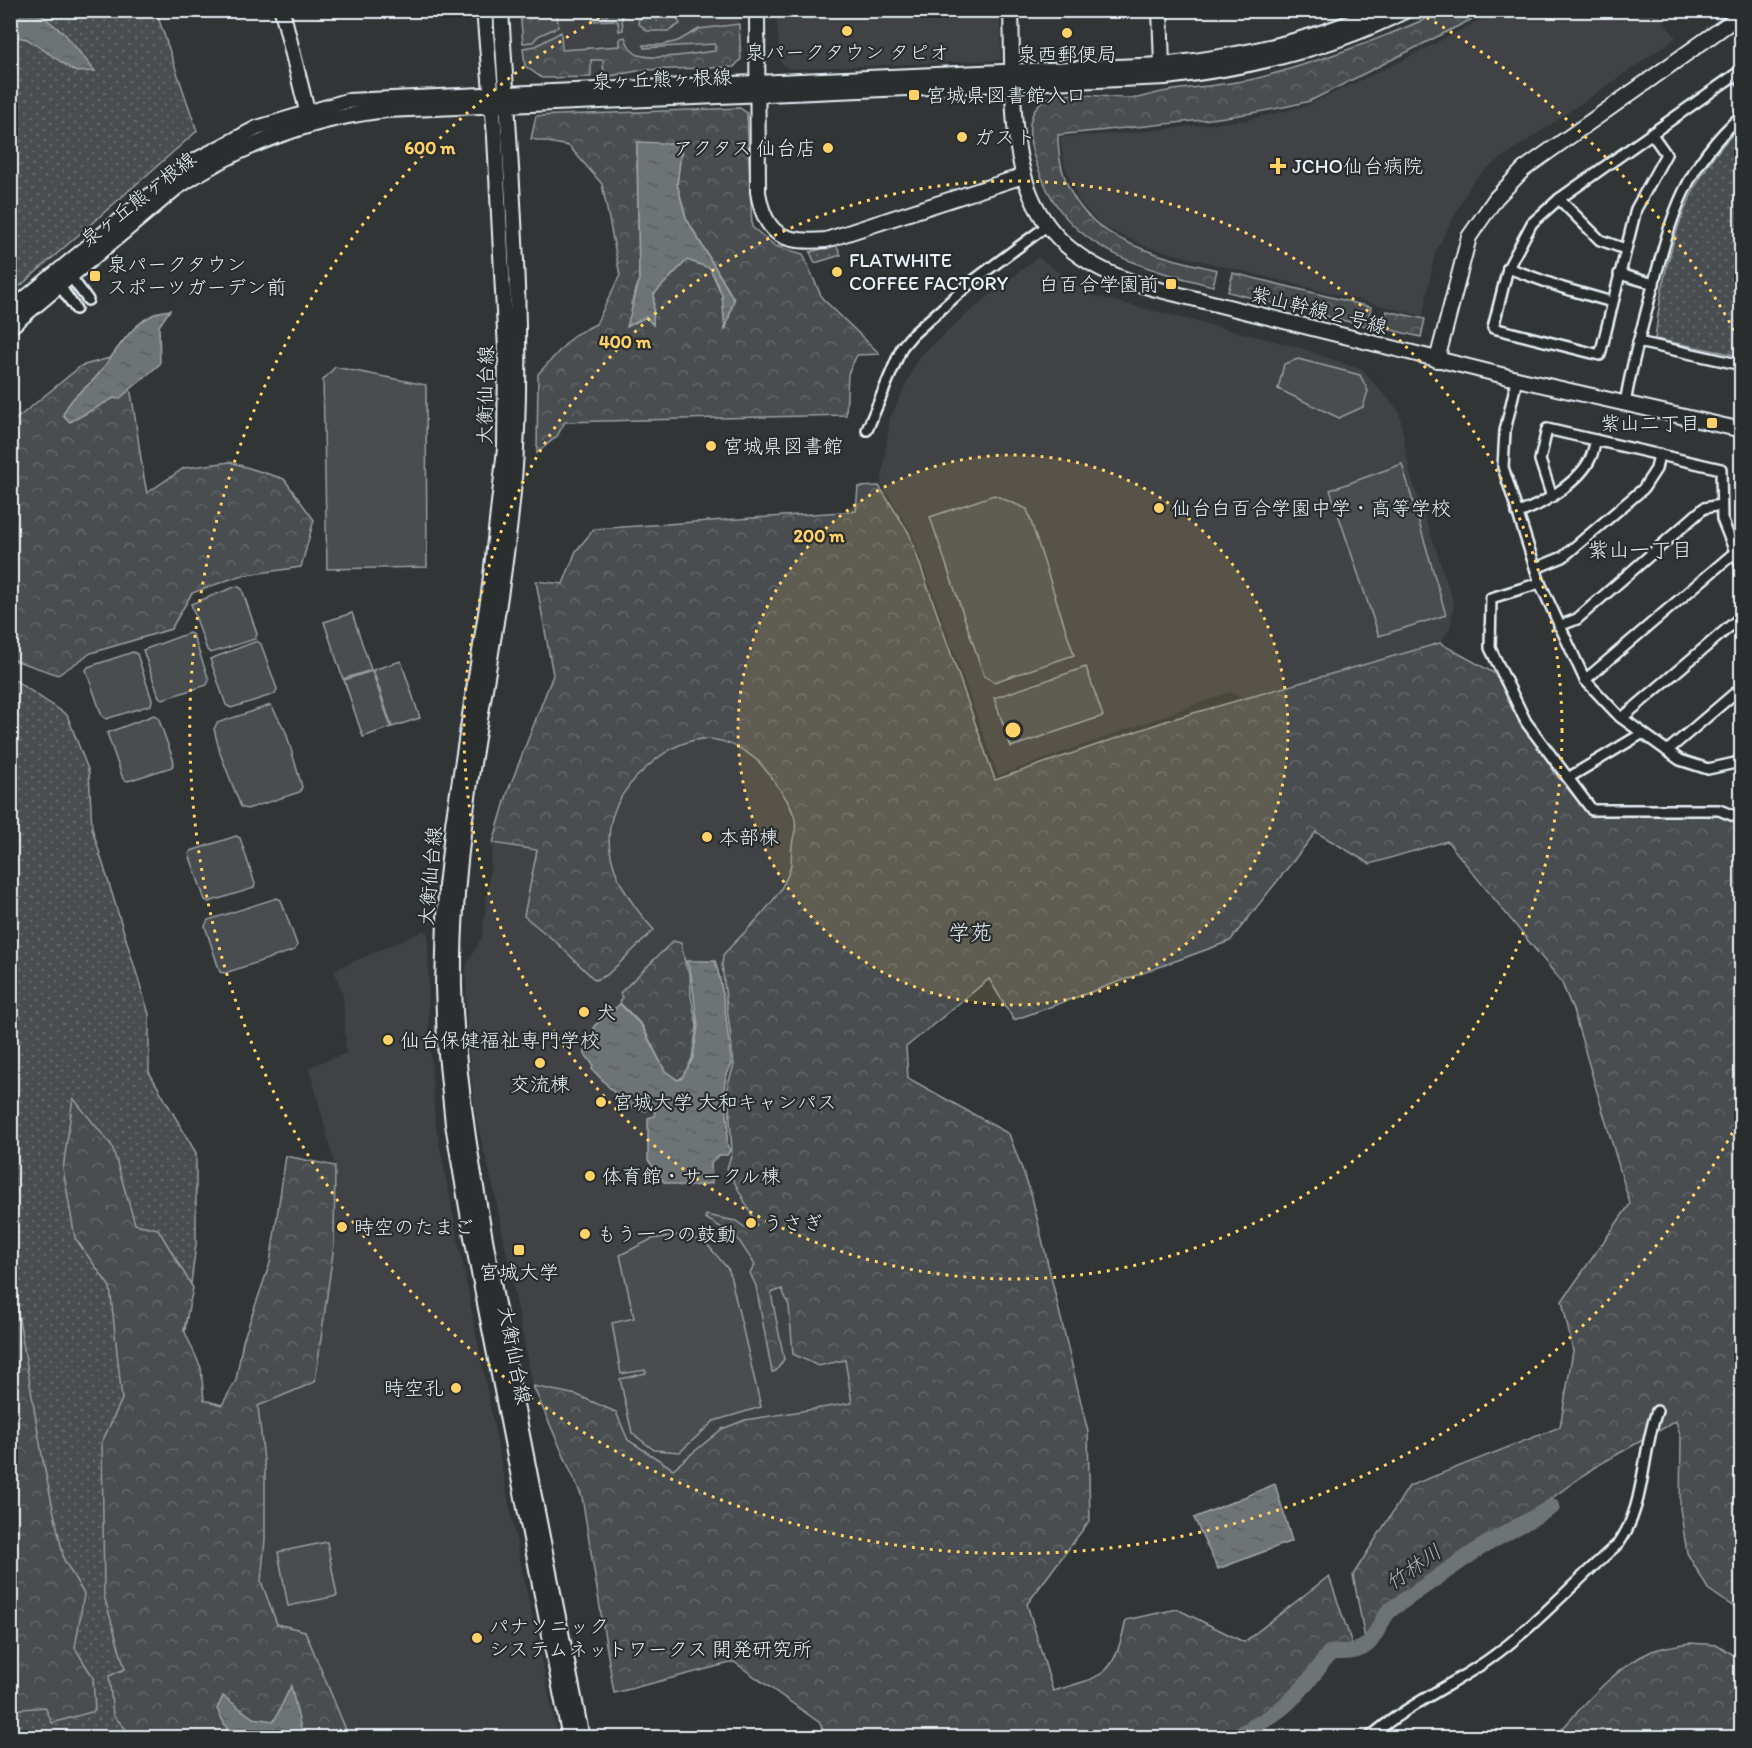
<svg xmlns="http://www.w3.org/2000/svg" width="1752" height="1748" font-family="Itim,'Klee One',sans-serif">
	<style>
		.built { fill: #3f4244 }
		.green { fill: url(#green-dots); stroke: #989fa4; stroke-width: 1.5 }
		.forest { fill: url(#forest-crowns); stroke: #989fa4; stroke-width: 1.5; fill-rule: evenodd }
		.pitch { fill: #494d4f; stroke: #989fa4; stroke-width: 1.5 }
		.water { fill: url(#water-ripples); stroke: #9fa5aa; stroke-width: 1.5 }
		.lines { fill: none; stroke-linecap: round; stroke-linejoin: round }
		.river { stroke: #6e7376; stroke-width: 16 }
		.street-casing { stroke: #e8f1f8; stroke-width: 14 }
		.secondary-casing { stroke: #e8f1f8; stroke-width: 18 }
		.street { stroke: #2a2d2e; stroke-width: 9 }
		.secondary { stroke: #2a2d2e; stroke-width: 14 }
		.ring { fill: none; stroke: #ffd166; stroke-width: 3; stroke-dasharray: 3 6 }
		.poi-dot { fill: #ffd166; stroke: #2a2d2e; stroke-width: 2 }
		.labels { text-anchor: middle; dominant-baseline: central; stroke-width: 4.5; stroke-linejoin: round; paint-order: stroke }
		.poi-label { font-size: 20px; fill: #e8f1f8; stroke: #2a2d2e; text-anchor: start }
		.street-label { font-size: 20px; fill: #e8f1f8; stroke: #2a2d2e }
		.neighbourhood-label { font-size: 21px; fill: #e8f1f8; stroke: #2a2d2e }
		.water-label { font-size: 21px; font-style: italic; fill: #b1b8be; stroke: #2a2d2e }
		.quarter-label { font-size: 22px; fill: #e8f1f8; stroke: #2a2d2e }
		.centre { fill: #ffd166; stroke: #2a2d2e; stroke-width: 3 }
		.ring-label { font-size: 18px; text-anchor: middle; font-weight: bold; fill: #ffd166; stroke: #2a2d2e; stroke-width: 4.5; stroke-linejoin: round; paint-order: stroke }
	</style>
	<defs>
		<pattern id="green-dots" width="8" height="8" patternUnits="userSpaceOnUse" patternTransform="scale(1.5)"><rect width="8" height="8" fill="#494d4f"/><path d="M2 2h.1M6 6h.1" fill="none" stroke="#636769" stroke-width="1.8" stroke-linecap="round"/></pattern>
		<pattern id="forest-crowns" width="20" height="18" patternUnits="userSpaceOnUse" patternTransform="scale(1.5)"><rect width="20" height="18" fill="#494d4f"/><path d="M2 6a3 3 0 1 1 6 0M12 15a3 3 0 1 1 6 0" fill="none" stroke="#636769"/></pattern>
		<pattern id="water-ripples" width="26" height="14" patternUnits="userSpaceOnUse" patternTransform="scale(1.5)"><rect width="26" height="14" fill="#6e7376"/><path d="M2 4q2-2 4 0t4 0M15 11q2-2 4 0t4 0" fill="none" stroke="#5a5e60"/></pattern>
	</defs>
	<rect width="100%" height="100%" fill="#323536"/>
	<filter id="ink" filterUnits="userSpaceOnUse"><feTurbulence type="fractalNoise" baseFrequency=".0167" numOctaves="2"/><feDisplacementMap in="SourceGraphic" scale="12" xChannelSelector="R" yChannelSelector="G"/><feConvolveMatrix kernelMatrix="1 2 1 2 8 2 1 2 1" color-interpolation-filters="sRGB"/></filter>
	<g filter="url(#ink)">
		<!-- built -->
		<g class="built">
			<polygon points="520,11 738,11 741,59 734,67 643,70 616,77 542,78 525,66"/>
			<polygon points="776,11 999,11 1002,60 789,69 780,62"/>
			<polygon points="1497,11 1656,11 1676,38 1486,169 1471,184 1435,253 1423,316 1150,248 1101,226 1079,201 1064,163 1060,137 1129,133 1247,120 1306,106 1405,59"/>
			<polygon points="1038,257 1090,295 1298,347 1362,370 1399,411 1410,473 1454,603 1451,626 1440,643 1254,704 1230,692 998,776 911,531 881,484 890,418 919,357 969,312"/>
			<polygon points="702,739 716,740 745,751 761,764 788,801 797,831 792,843 790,869 782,885 768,906 723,954 734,1065 728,1084 732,1153 727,1168 757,1225 747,1229 736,1221 713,1220 736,1236 755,1265 750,1273 784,1359 771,1293 783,1289 789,1306 791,1344 800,1359 812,1365 832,1364 845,1360 852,1403 745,1420 722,1429 673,1469 628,1440 616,1412 577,1395 533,1386 494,1190 477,1124 467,1041 466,966 482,937 493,843 537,850 524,916 556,942 607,975 654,930 628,899 612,864 610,836 615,808 634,778 658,757 686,742"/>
			<polygon points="423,931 428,933 429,1028 435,1121 519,1555 558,1737 349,1737 305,1631 277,1625 261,1581 265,1540 258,1405 315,1382 334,1245 335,1166 309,1067 346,1053 343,995 334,970"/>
		</g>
		<!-- green -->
		<g class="green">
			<polygon points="11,11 156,11 197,131 11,294"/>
			<polygon points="649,13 649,17 675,14 680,24 669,31 647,31 638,23 639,19"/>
			<path d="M1741 126V356L1655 339C1663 262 1683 180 1741 126Z"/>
			<polygon points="833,246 837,246 841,255 815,263 810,252"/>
			<polygon points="11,680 16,681 67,715 89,772 92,828 149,1014 149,1072 196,1153 196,1244 176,1402 190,1737 11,1738"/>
		</g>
		<!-- forest -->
		<g class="forest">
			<polygon points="520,11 557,11 558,27 538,36 533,42 523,43"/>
			<polygon points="591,11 598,11 605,17 612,11 624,11 622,17 623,30 619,31 618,22 614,20 593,21"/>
			<path d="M1441 11H1488L1310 101C1227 122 1142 125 1058 135 1058 232 1140 252 1217 270L1213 286C1149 270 1078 253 1047 189 1036 166 1018 125 1040 103 1057 86 1112 100 1137 98 1148 96 1158 92 1168 91 1195 87 1222 85 1249 80 1289 71 1328 57 1366 43 1391 33 1418 24 1441 11Z"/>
			<path d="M739 24 741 59 734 67 643 70 604 77 603 60H591V77L542 78 525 66 523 48 536 46 561 32 562 50 620 46V38L625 37C627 44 632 53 639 55 657 61 696 53 715 51V44L644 48 643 45H662L678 41 699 29Z"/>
			<path d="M740 108 747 113 752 227 775 246 803 254 822 298 880 354 857 355 848 374 846 415 565 422 557 436 537 453 538 374 574 335 596 324 620 275 602 184 569 146 531 139 536 116ZM637 143 682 145 677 184 686 218 734 299 726 328 722 295 710 268 687 260 654 294 653 324 631 304 639 281Z"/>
			<polygon points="1233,273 1371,307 1366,326 1228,292"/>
			<polygon points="1387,311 1425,319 1421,337 1383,328"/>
			<path d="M113 357 125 365C136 407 138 451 147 493L184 468 230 462 284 479 314 520 301 567 239 576 192 593 171 629 91 653 58 675 11 659 10 424 81 366Z"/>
			<path d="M879 486 909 533 995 780 1169 720 1440 643 1494 673 1554 772 1590 816H1721L1741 824V1612L1708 1589 1687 1553 1680 1508 1681 1438 1676 1421 1595 1467 1463 1562 1365 1639 1353 1575 1409 1486 1560 1427 1573 1351 1562 1301 1630 1204 1573 1010 1561 981 1447 841 1370 864 1316 832 1230 941 1014 1020 989 979 906 1047 908 1078 1009 1134 1031 1193 1088 1432 1090 1520 1027 1604 1053 1691C1108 1675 1113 1676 1126 1620L1177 1609 1244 1642 1329 1576 1352 1644 1245 1737H825L820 1723 734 1662 614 1693 582 1497 533 1386 577 1395 616 1412 628 1440 673 1469 722 1429 745 1420 852 1403 845 1360 818 1366 793 1354 789 1306 782 1289 771 1293 784 1359 776 1371 772 1372 756 1286 750 1273 755 1265 736 1236 705 1218 706 1215 736 1221 747 1229 757 1225 727 1168 732 1153 728 1084 734 1065 722 965 723 955C746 929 779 903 790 869 792 862 791 854 792 846 793 835 798 828 794 816 789 800 778 787 768 773 754 753 727 738 702 739 680 741 662 753 646 768 586 821 607 878 654 930L607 975 595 980 556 942 524 916 537 850 493 843 508 791 553 675 536 581 563 584 576 551 594 529 856 511 858 487Z"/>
			<polygon points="673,941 681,943 686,967 690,974 691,996 697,1026 692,1058 685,1075 678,1080 665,1071 642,1025 620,1003 622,998 620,993"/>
			<polygon points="73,1098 112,1146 135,1224 158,1229 193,1288 184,1330 201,1368 204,1400 222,1405 236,1380 243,1341 270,1263 286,1156 335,1166 334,1245 315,1382 258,1406 265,1470 265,1540 261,1581 277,1624 305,1631 349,1737 133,1737 113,1715 109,1676 125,1669 104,1596 102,1442 122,1399 110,1287 75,1238 63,1169"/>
			<polygon points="10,1265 43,1461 64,1560 84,1594 75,1648 93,1677 95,1711 52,1723 45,1707 11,1710"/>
			<path d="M1689 1643 1718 1645 1741 1660V1737H1555C1583 1706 1613 1668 1652 1651 1663 1647 1677 1645 1689 1643Z"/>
		</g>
		<!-- pitch -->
		<g class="pitch">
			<polygon points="1298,359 1360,375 1368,391 1363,407 1339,418 1278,389 1284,364"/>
			<polygon points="335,367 426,385 427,567 327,569 323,380"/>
			<polygon points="1402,464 1446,615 1379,636 1330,490"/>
			<polygon points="994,495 1027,509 1074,655 994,682 984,676 930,517"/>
			<polygon points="237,586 242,589 257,634 255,639 211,653 207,650 191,604"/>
			<polygon points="352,613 371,670 343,679 324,622"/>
			<polygon points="189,633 193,635 209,680 207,685 163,699 159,697 143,650"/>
			<polygon points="257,641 261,644 277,689 275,694 231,708 226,705 210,659"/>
			<polygon points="133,652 137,654 152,700 151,705 106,719 102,716 86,670 88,667"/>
			<polygon points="401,661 420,718 392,727 373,670"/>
			<polygon points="1086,667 1103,716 1011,747 994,698"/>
			<polygon points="372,671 391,727 363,737 344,680"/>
			<polygon points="271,705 286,732 302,787 300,792 247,809 241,807 220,753 214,729 217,723"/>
			<polygon points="154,715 158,717 174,762 172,767 128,781 123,779 107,733"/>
			<polygon points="236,836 240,838 255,884 254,888 209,902 205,900 189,854 191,851"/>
			<polygon points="277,898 281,900 297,945 295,950 225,973 220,972 205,926 208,920"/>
			<polygon points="684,1234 707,1244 729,1270 761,1407 714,1421 680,1452 654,1450 632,1433 620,1379 646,1373 645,1370 621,1374 612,1323 634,1318 620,1255 652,1239"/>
			<polygon points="327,1542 337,1596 288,1606 278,1552"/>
		</g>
		<!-- water -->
		<g class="water">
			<polygon points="11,10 36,11 64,33 95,71 76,72 27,39 11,36"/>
			<polygon points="637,142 682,144 677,184 686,218 734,300 725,330 722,295 710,268 687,260 654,294 653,325 646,317 627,327 639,281"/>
			<path d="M170 310 159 326 160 364 119 399 114 398 70 422 63 415C71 395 83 392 96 377 116 353 136 312 170 310Z"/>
			<path d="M686 961H715C726 995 726 1029 732 1064 718 1087 727 1101 728 1124 729 1134 724 1141 730 1151L727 1155H720L711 1162 712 1183 686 1187 664 1182 648 1160V1118L654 1116 655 1111 647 1109 646 1111 625 1104 592 1069 593 1065 584 1053 595 1035 594 1026 620 1004 641 1025 665 1071 677 1080 681 1079 693 1058 698 1026 691 974Z"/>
			<polygon points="1275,1484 1292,1541 1218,1569 1194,1518"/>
			<polygon points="291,1686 303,1737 231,1737 217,1709 223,1696 253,1718 274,1721"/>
		</g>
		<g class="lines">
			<!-- river -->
			<path class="river" d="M1232 1738C1278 1716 1301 1696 1329 1653 1337 1651 1345 1653 1353 1651 1376 1647 1376 1625 1390 1610L1480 1548 1552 1507"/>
			<defs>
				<g id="street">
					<polyline points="1651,133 1666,154 1636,209 1600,355 1493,328 1508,268 1532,223 1559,199 1736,74 1742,82"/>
					<polyline points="1559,199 1600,240 1625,249"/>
					<polyline points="1508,268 1563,288 1612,302"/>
					<polyline points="68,273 88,300"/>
					<polyline points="1619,274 1654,284"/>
					<polyline points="60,286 76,309"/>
					<polyline points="1638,342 1742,365"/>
					<polyline points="1517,379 1505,431 1503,467 1540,583 1585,680 1619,716 1680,760 1708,769 1735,763 1742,758"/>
					<path d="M1625 405C1630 369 1641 333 1650 297 1670 223 1681 169 1742 115"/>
					<polyline points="867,430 902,347 912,335 974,280 1048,225"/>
					<polyline points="1552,497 1540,460 1547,429 1721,469 1722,519 1742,569"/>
					<path d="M1517 513C1540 507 1580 481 1590 459 1593 454 1594 446 1596 440"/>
					<polyline points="1536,568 1563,557 1643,489 1656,469 1659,454"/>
					<polyline points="1540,583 1491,598 1490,648 1526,722 1592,810 1719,810 1742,819"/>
					<polyline points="1559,626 1577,619 1704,508 1721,505"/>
					<polyline points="1585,680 1734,553"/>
					<polyline points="1622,718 1742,616"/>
					<polyline points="1667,751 1742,687"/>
					<polyline points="1568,778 1643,733"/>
					<path d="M1369 1738C1405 1706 1449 1687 1488 1660 1536 1626 1575 1581 1619 1543 1646 1504 1641 1454 1657 1411"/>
				</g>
				<g id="secondary">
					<polyline points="282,10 309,119"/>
					<polyline points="484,10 495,137 506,350 505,449 489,594 453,824 446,886 443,986 445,1044 453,1124 472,1237 570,1738"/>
					<path d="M501 10C510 167 527 336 513 492 498 657 451 820 454 987 457 1092 477 1196 496 1299 523 1445 553 1591 582 1738"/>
					<path d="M757 10 758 192C765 235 783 244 826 240L1023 176"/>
					<path d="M1011 10C1015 140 1000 247 1152 288L1517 379 1742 430"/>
					<polyline points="1160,10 1162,65"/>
					<path d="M10 311 187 165 257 128 347 101 1162 65C1237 57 1310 42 1380 10"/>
					<path d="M10 327 176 188C241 144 309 119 386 110L1166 77C1249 68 1332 48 1407 10"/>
					<polyline points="1437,360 1469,237 1496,198 1524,169 1742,14"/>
				</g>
			</defs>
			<!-- street casing -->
			<use href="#street" class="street-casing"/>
			<!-- secondary casing -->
			<use href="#secondary" class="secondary-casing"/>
			<!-- street -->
			<use href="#street" class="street"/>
			<!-- secondary -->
			<use href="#secondary" class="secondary"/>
		</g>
	</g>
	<!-- distance rings -->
	<circle cx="1013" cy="730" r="275" fill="#ffd166" fill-opacity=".12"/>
	<g class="ring">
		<circle cx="1013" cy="730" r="275"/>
		<circle cx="1013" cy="730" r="549"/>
		<path d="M1741 1117A824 824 0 1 1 607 13M1419 13A824 824 0 0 1 1741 343"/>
	</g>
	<!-- markers -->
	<g class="poi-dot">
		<circle cx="847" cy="31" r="6"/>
		<circle cx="1067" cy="33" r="6"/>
		<rect x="908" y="89" width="12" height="12" rx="3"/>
		<circle cx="962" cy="137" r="6"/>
		<circle cx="828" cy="148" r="6"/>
		<path d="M1275 157h6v6h6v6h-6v6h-6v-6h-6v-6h6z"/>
		<circle cx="837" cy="272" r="6"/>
		<rect x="89" y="270" width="12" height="12" rx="3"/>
		<rect x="1165" y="278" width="12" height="12" rx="3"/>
		<rect x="1706" y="417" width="12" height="12" rx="3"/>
		<circle cx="711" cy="446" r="6"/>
		<circle cx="1159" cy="508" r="6"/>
		<circle cx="707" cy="837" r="6"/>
		<circle cx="584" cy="1012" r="6"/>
		<circle cx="388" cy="1040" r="6"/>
		<circle cx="540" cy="1063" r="6"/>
		<circle cx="601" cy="1102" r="6"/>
		<circle cx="590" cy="1176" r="6"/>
		<circle cx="751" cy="1223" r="6"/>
		<circle cx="342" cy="1227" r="6"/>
		<circle cx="585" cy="1234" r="6"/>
		<rect x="513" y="1244" width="12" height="12" rx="3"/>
		<circle cx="456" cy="1388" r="6"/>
		<circle cx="477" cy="1638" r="6"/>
	</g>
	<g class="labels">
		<!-- poi labels -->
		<g class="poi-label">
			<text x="847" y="52" text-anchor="middle">泉パークタウン タピオ</text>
			<text x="1067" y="54" text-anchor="middle">泉西郵便局</text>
			<text x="926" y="95">宮城県図書館入口</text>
			<text x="974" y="137">ガスト</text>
			<text x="816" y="148" text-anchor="end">アクタス 仙台店</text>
			<text x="1292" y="166">JCHO仙台病院</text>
			<text x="849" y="260">FLATWHITE<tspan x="849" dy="23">COFFEE FACTORY</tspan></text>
			<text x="107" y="264">泉パークタウン<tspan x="107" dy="23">スポーツガーデン前</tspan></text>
			<text x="1159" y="284" text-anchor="end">白百合学園前</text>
			<text x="1700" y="423" text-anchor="end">紫山二丁目</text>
			<text x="723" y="446">宮城県図書館</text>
			<text x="1171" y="508">仙台白百合学園中学・高等学校</text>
			<text x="719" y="837">本部棟</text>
			<text x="596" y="1012">犬</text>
			<text x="400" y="1040">仙台保健福祉専門学校</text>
			<text x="540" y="1084" text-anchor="middle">交流棟</text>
			<text x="613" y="1102">宮城大学 大和キャンパス</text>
			<text x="602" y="1176">体育館・サークル棟</text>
			<text x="763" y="1223">うさぎ</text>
			<text x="354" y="1227">時空のたまご</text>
			<text x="597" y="1234">もう一つの鼓動</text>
			<text x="519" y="1272" text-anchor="middle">宮城大学</text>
			<text x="444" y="1388" text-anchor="end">時空孔</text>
			<text x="489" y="1626">パナソニック<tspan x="489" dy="23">システムネットワークス 開発研究所</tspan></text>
		</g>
		<!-- street labels -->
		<g class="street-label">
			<text transform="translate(662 79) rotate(-2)">泉ヶ丘熊ヶ根線</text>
			<text transform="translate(138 199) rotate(-38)">泉ヶ丘熊ヶ根線</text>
			<text transform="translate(1319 310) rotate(14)">紫山幹線２号線</text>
			<text transform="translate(485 395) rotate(-89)">大衡仙台線</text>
			<text transform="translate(430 876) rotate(-85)">大衡仙台線</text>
			<text transform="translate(515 1355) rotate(79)">大衡仙台線</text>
		</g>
		<!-- neighbourhood labels -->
		<g class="neighbourhood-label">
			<text x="1640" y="549">紫山一丁目</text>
		</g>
		<!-- water labels -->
		<g class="water-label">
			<text transform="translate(1413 1567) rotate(-35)">竹林川</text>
		</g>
		<!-- quarter labels -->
		<g class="quarter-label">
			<text x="970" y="932">学苑</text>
		</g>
	</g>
	<circle cx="1013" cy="730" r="9" class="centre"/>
	<g class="ring-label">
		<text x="430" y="154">600 m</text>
		<text x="625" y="348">400 m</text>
		<text x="819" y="542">200 m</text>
	</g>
	<!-- margin -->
	<rect width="1752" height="1748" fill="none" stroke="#2a2d2e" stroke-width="36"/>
	<rect x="18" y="18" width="1716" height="1712" fill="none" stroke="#e8f1f8" stroke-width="2" filter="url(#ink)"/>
</svg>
